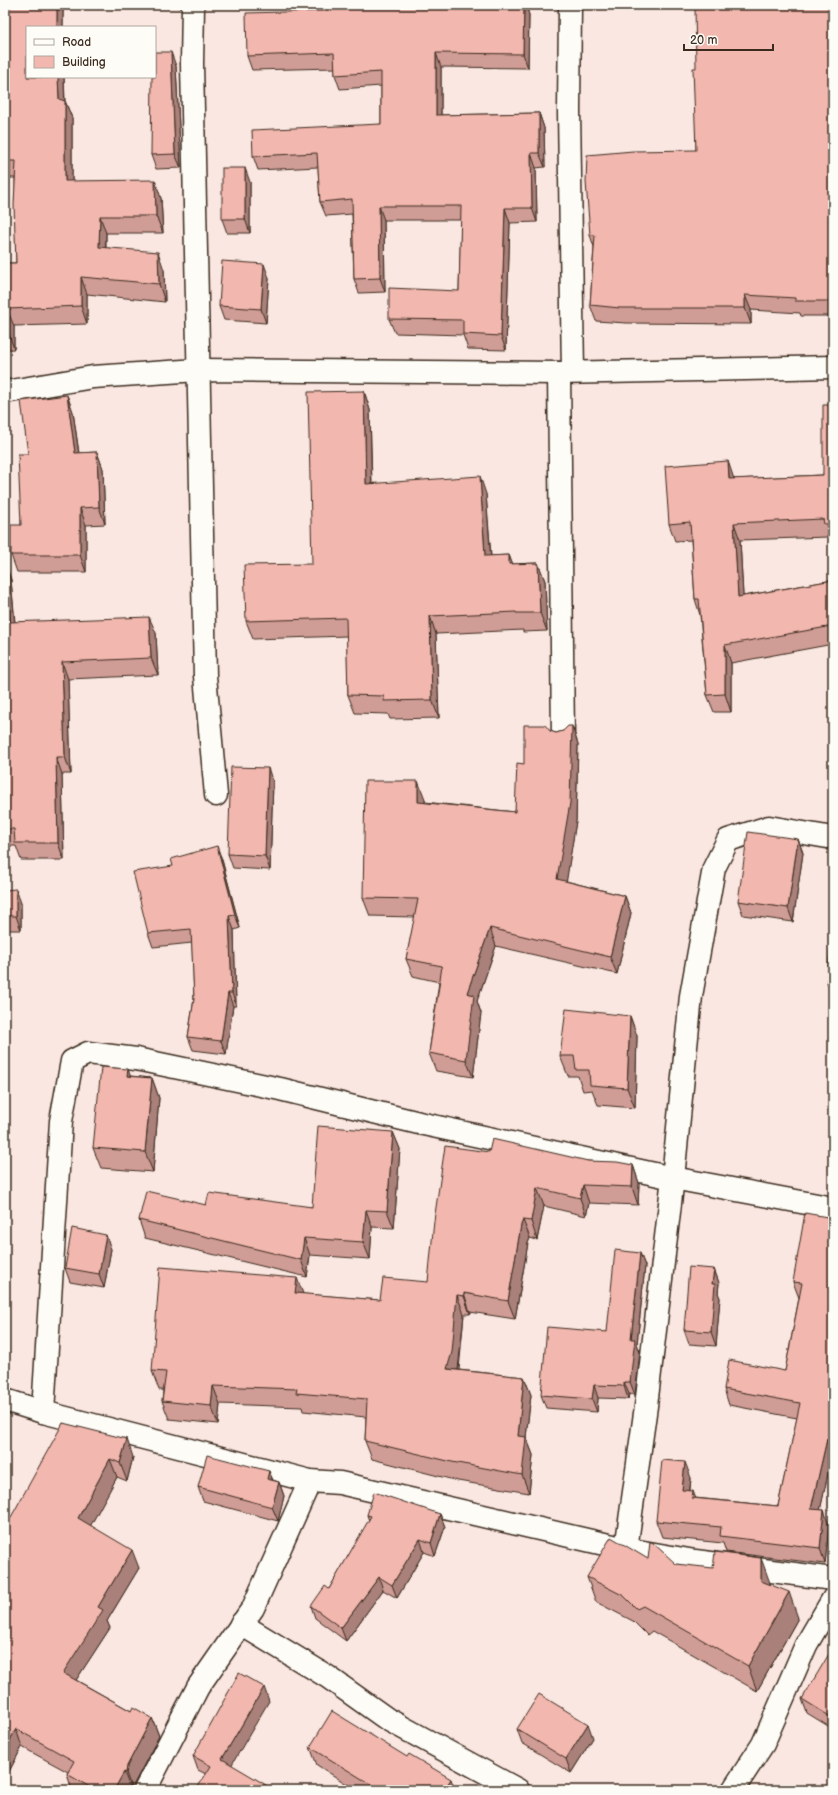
<svg xmlns="http://www.w3.org/2000/svg" width="838" height="1795" font-family="'Balsamiq Sans',sans-serif">
	<style>
		.lines { fill: none; stroke-linecap: round; stroke-linejoin: round }
		.street-casing { stroke: #3b2a1e; stroke-width: 25 }
		.street { stroke: #fdfcf7; stroke-width: 22 }
		.wall { fill: #d09d96; stroke: #3b2a1e }
		.shaded-wall { fill: #a9807a; stroke: #3b2a1e }
		.building { fill: #f2b7ae; stroke: #3b2a1e }
	</style>
	<rect width="100%" height="100%" fill="#fae7e1"/>
	<filter id="ink" filterUnits="userSpaceOnUse"><feTurbulence type="fractalNoise" baseFrequency=".025" numOctaves="2"/><feDisplacementMap in="SourceGraphic" scale="8" xChannelSelector="R" yChannelSelector="G"/><feConvolveMatrix kernelMatrix="1 2 1 2 8 2 1 2 1" color-interpolation-filters="sRGB"/></filter>
	<g filter="url(#ink)">
		<g class="lines">
			<defs>
				<g id="street">
					<polyline points="193,5 192,64 205,676 216,795"/>
					<polyline points="570,5 569,111 573,372"/>
					<polyline points="559,373 563,738"/>
					<polyline points="5,392 93,377 198,370 559,373 833,367"/>
					<polyline points="5,1400 43,1412 310,1481 340,1483 626,1549 695,1561 833,1579"/>
					<polyline points="43,1412 61,1121 72,1061 88,1053 136,1059 280,1089 419,1123 673,1178 833,1208"/>
					<polyline points="626,1549 646,1406 673,1178 691,996 714,868 728,840 769,827 833,838"/>
					<polyline points="241,1624 328,1677 387,1719 518,1790"/>
					<polyline points="145,1790 198,1687 253,1608 310,1481"/>
					<polyline points="733,1790 763,1744 806,1645 833,1599"/>
				</g>
			</defs>
			<!-- street casing -->
			<use href="#street" class="street-casing"/>
			<!-- street -->
			<use href="#street" class="street"/>
		</g>
		<!-- wall -->
		<g class="wall">
			<polygon points="63,5 63,27 27,27 27,77 64,77 65,100 65,101 72,118 72,181 161,198 163,233 106,233 106,248 164,270 165,302 87,294 87,324 14,326 14,349 5,349 5,263 16,263 15,178 5,178 5,22 7,22"/>
			<polygon points="324,5 526,5 529,15 528,68 441,67 441,115 539,113 544,128 545,167 536,168 537,222 510,223 506,350 468,349 463,335 395,333 389,319 459,291 461,220 384,220 385,292 359,293 354,279 352,214 326,216 320,202 318,167 258,170 253,156 381,124 381,86 340,89 335,75 335,68 252,70 247,56 324,11"/>
			<polygon points="833,5 833,316 801,316 800,313 751,310 751,324 626,323 596,321 590,305 594,247 590,235 696,150 696,68"/>
			<polygon points="176,66 181,168 156,169 151,155"/>
			<polygon points="250,182 250,233 227,233 222,219"/>
			<polygon points="269,278 266,323 224,320 219,306"/>
			<polygon points="364,391 370,410 372,483 486,494 491,556 509,555 512,564 538,563 545,581 547,631 523,632 523,630 436,634 439,718 390,719 388,714 355,713 348,695 347,636 253,639 246,621 312,564"/>
			<polygon points="67,395 73,412 79,453 97,452 103,469 105,524 86,525 86,572 17,572 11,555 21,525 28,454"/>
			<polygon points="833,405 833,541 830,541 828,537 740,540 743,596 833,580 833,644 731,663 731,712 714,712 707,695 700,615 695,599 691,540 675,541 669,524 734,479 823,475"/>
			<polygon points="5,563 11,580 15,622 156,633 158,675 68,679 71,774 62,774 64,860 21,860 16,846 5,846"/>
			<polygon points="572,726 578,744 576,821 566,881 625,896 631,913 617,974 496,946 477,1001 481,1013 473,1077 436,1071 429,1053 439,982 413,976 406,959 415,917 370,916 363,898 425,799 425,802 515,812 524,764 550,731 556,733 563,731"/>
			<polygon points="273,782 270,870 233,868 228,854"/>
			<polygon points="798,839 803,853 793,922 743,915 738,901"/>
			<polygon points="222,860 240,928 234,930 236,1006 233,1006 226,1054 193,1050 188,1037 194,999 192,943 153,947 148,933"/>
			<polygon points="5,890 21,903 21,930 5,930"/>
			<polygon points="833,944 833,996 832,996 827,982 833,950"/>
			<polygon points="630,1016 637,1036 635,1108 598,1105 592,1090 583,1091 578,1076 568,1076 560,1056"/>
			<polygon points="130,1076 152,1078 159,1098 153,1172 101,1168 93,1148"/>
			<polygon points="393,1132 400,1149 394,1228 372,1227 370,1259 310,1255 307,1277 145,1238 139,1220 206,1205 312,1207"/>
			<polygon points="489,1152 588,1161 633,1165 639,1183 638,1205 589,1203 586,1216 544,1206 537,1240 530,1238 528,1243 515,1319 470,1312 470,1314 464,1314 459,1370 524,1377 531,1395 526,1437 533,1455 529,1493 458,1481 372,1459 365,1441 366,1417 303,1411 302,1407 220,1404 218,1424 169,1419 162,1401 163,1390 159,1390 152,1371 303,1294 380,1300 428,1282"/>
			<polygon points="833,1218 833,1455 832,1455 820,1510 824,1510 829,1526 825,1564 726,1552 723,1543 662,1537 656,1521 691,1478 690,1490 695,1498 778,1506 797,1418 729,1405 724,1389 785,1371 799,1298 793,1282"/>
			<polygon points="111,1249 104,1288 70,1282 65,1268"/>
			<polygon points="640,1253 645,1266 637,1344 640,1352 635,1395 629,1394 628,1399 598,1398 597,1412 546,1408 541,1395 607,1332"/>
			<polygon points="714,1269 719,1283 718,1293 720,1298 716,1346 689,1344 684,1330"/>
			<polygon points="63,1423 133,1457 127,1481 117,1477 90,1525 139,1568 107,1621 110,1628 76,1680 131,1711 152,1718 159,1736 134,1784 133,1790 72,1790 67,1774 68,1772 22,1747 5,1779"/>
			<polygon points="269,1471 273,1480 279,1482 284,1496 278,1521 203,1501 198,1487"/>
			<polygon points="440,1514 445,1527 435,1556 424,1552 397,1598 383,1590 346,1641 315,1618 311,1606 329,1589 369,1521 367,1515"/>
			<polygon points="648,1559 770,1583 770,1584 798,1618 757,1691 652,1631 647,1635 633,1621 596,1602 587,1577"/>
			<polygon points="833,1657 833,1729 807,1713 802,1699"/>
			<polygon points="269,1701 206,1774 198,1770 193,1756"/>
			<polygon points="517,1729 593,1738 571,1773 522,1743"/>
			<polygon points="310,1747 455,1790 356,1790 317,1765"/>
		</g>
		<!-- shaded-wall -->
		<g class="shaded-wall">
			<rect x="57" y="5" width="6" height="22"/>
			<polygon points="524,5 526,5 529,15 528,68 523,54"/>
			<polygon points="171,52 176,66 181,168 175,154"/>
			<polygon points="436,53 441,67 441,129 436,115"/>
			<polygon points="58,77 64,77 65,116 59,99"/>
			<polygon points="65,101 72,118 72,199 65,181"/>
			<polygon points="539,113 544,128 545,167 539,153"/>
			<polygon points="531,153 536,168 537,222 532,208"/>
			<polygon points="245,168 250,182 250,233 245,219"/>
			<polygon points="155,180 161,198 163,233 156,216"/>
			<polygon points="379,206 384,220 385,292 380,278"/>
			<polygon points="505,208 510,223 506,350 501,336"/>
			<polygon points="100,216 106,233 105,265 99,247"/>
			<polygon points="158,252 164,270 165,302 159,284"/>
			<polygon points="264,264 269,278 266,323 261,309"/>
			<polygon points="81,277 87,294 87,324 81,306"/>
			<polygon points="745,295 751,310 751,324 745,308"/>
			<polygon points="7,309 14,326 14,349 8,331"/>
			<polygon points="364,391 370,410 372,502 366,484"/>
			<polygon points="67,395 73,412 81,469 75,453"/>
			<polygon points="97,452 103,469 105,524 99,507"/>
			<polygon points="728,461 734,479 735,497 729,479"/>
			<polygon points="480,476 486,494 492,574 485,556"/>
			<polygon points="80,508 86,525 86,572 80,555"/>
			<polygon points="734,523 740,540 744,614 738,597"/>
			<polygon points="509,555 516,573 509,564"/>
			<polygon points="5,563 11,580 16,639 10,622"/>
			<polygon points="538,563 545,581 547,631 540,613"/>
			<polygon points="430,616 436,634 439,718 432,700"/>
			<polygon points="149,617 156,633 158,675 151,658"/>
			<polygon points="725,645 731,663 731,712 725,694"/>
			<polygon points="62,662 68,679 71,774 65,757"/>
			<polygon points="572,726 578,744 576,821 564,897 557,879"/>
			<polygon points="56,757 62,774 64,860 58,843"/>
			<polygon points="268,768 273,782 270,870 265,856"/>
			<polygon points="418,781 425,799 424,819 418,802"/>
			<polygon points="798,839 803,853 793,922 788,908"/>
			<polygon points="217,846 222,860 240,928 235,915"/>
			<polygon points="16,889 21,903 21,930 16,916"/>
			<polygon points="625,896 631,913 617,974 610,957"/>
			<polygon points="229,916 234,930 236,1006 232,993"/>
			<polygon points="490,928 496,946 477,1001 481,1013 473,1077 466,1060 467,993"/>
			<polygon points="228,993 233,1006 226,1054 221,1041"/>
			<polygon points="630,1016 637,1036 635,1108 627,1088"/>
			<polygon points="128,1069 135,1090 127,1076"/>
			<polygon points="152,1078 159,1098 153,1172 145,1152"/>
			<polygon points="393,1132 400,1149 394,1228 387,1211"/>
			<polygon points="633,1165 639,1183 638,1205 632,1187"/>
			<polygon points="583,1185 589,1203 586,1216 580,1198"/>
			<polygon points="537,1188 544,1206 537,1240 531,1221"/>
			<polygon points="366,1210 372,1227 370,1259 363,1242"/>
			<polygon points="523,1220 530,1238 528,1243 515,1319 508,1301 521,1225"/>
			<polygon points="106,1235 111,1249 104,1288 99,1274"/>
			<polygon points="304,1238 310,1255 307,1277 301,1260"/>
			<polygon points="640,1253 645,1266 637,1344 640,1352 635,1395 630,1382 631,1339"/>
			<polygon points="714,1269 719,1283 718,1293 720,1298 716,1346 711,1332 712,1284"/>
			<polygon points="297,1278 304,1296 295,1293"/>
			<polygon points="464,1293 470,1312 470,1314 464,1296"/>
			<polygon points="457,1295 464,1314 458,1370 447,1369"/>
			<polygon points="524,1377 531,1395 526,1437 533,1455 529,1493 522,1475 518,1436"/>
			<polygon points="624,1382 629,1394 628,1399 624,1386"/>
			<polygon points="594,1385 598,1398 597,1412 592,1399"/>
			<polygon points="213,1386 220,1404 218,1424 211,1406"/>
			<polygon points="127,1439 133,1457 127,1481 120,1463"/>
			<polygon points="827,1439 832,1455 817,1525 811,1509"/>
			<polygon points="110,1459 117,1477 85,1536 78,1518"/>
			<polygon points="685,1462 691,1478 688,1506 682,1490"/>
			<polygon points="269,1471 274,1485 267,1479"/>
			<polygon points="279,1482 284,1496 278,1521 272,1507"/>
			<polygon points="693,1491 699,1507 692,1498"/>
			<polygon points="824,1510 829,1526 825,1564 820,1548"/>
			<polygon points="440,1514 445,1527 435,1556 431,1543"/>
			<polygon points="420,1539 424,1552 397,1598 392,1585"/>
			<polygon points="132,1550 139,1568 107,1621 110,1628 69,1691 63,1673 98,1607"/>
			<polygon points="761,1558 770,1583 771,1606 761,1581"/>
			<polygon points="379,1577 383,1590 346,1641 341,1628"/>
			<polygon points="789,1592 798,1618 757,1691 748,1666"/>
			<polygon points="264,1687 269,1701 227,1773 222,1759"/>
			<polygon points="833,1714 833,1722 831,1717"/>
			<polygon points="152,1718 159,1736 134,1784 132,1790 126,1773 127,1766"/>
			<polygon points="588,1724 593,1738 571,1773 566,1759"/>
			<polygon points="16,1729 22,1747 5,1779 5,1749"/>
			<polygon points="124,1772 131,1790 114,1790"/>
			<polygon points="451,1779 455,1790 444,1790"/>
			<polygon points="266,1785 268,1790 264,1790 264,1789"/>
		</g>
		<!-- building -->
		<g class="building">
			<polygon points="7,5 57,5 57,27 27,27 27,77 58,77 59,99 65,101 65,181 155,180 156,216 100,216 99,247 158,252 159,284 81,277 81,306 7,309 8,331 5,332 5,263 16,263 14,205 16,161 5,161 5,22 7,22"/>
			<polygon points="324,5 524,5 523,54 436,53 436,115 539,113 539,153 531,153 532,208 505,208 501,336 463,334 463,320 389,319 389,288 459,291 461,206 379,206 380,278 354,279 352,199 320,202 317,153 253,156 252,130 381,124 381,72 335,75 334,53 247,56 246,13 324,11"/>
			<polygon points="695,5 833,5 833,301 795,301 795,298 745,295 745,308 620,308 590,305 595,235 590,235 586,182 587,155 633,151 696,150 693,68 696,68"/>
			<polygon points="155,52 171,52 175,154 151,155 152,77 155,77"/>
			<rect x="222" y="168" width="23" height="51"/>
			<polygon points="222,261 264,264 261,309 219,306"/>
			<polygon points="364,391 366,484 480,476 485,556 509,555 509,564 538,563 540,613 516,613 516,612 430,616 432,700 384,701 384,696 348,695 346,618 246,621 244,565 312,564 308,392"/>
			<polygon points="67,395 75,453 97,452 99,507 80,508 80,555 11,555 11,525 21,525 18,454 28,454 21,401"/>
			<polygon points="823,405 833,405 833,524 824,524 823,519 734,523 738,597 833,580 833,626 725,645 725,694 707,695 699,599 695,599 690,522 669,524 665,466 728,461 729,479 823,475"/>
			<polygon points="5,564 10,622 149,617 151,658 62,662 65,757 56,757 58,843 15,843 14,829 5,829"/>
			<polygon points="524,725 545,725 550,731 556,733 563,731 568,726 572,726 570,803 557,879 625,896 610,957 490,928 467,993 474,995 466,1060 429,1053 442,966 406,959 418,899 363,898 365,781 418,781 418,802 515,812 517,763 524,764"/>
			<polygon points="231,767 268,768 265,856 228,854"/>
			<polygon points="748,832 798,839 788,908 738,901"/>
			<polygon points="217,846 235,915 229,916 232,993 228,993 221,1041 188,1037 194,999 191,929 148,933 133,872 173,866 171,859"/>
			<polygon points="16,889 16,916 5,916 5,890"/>
			<polygon points="833,944 833,983 827,982 830,950 833,950"/>
			<polygon points="566,1009 630,1016 627,1088 590,1085 589,1070 576,1070 574,1056 560,1056"/>
			<polygon points="101,1067 128,1069 127,1076 152,1078 145,1152 93,1148"/>
			<polygon points="318,1126 393,1132 387,1211 366,1210 363,1242 304,1238 301,1260 139,1220 146,1191 206,1205 209,1193 312,1207"/>
			<polygon points="492,1139 588,1161 617,1162 633,1165 632,1187 583,1185 580,1198 537,1188 531,1221 523,1220 521,1225 508,1301 464,1293 464,1296 457,1295 452,1352 447,1369 524,1377 518,1436 526,1437 522,1475 452,1462 365,1441 367,1399 296,1393 297,1389 213,1386 211,1406 162,1401 166,1372 152,1371 160,1267 297,1278 295,1293 380,1300 383,1278 428,1282 434,1221 445,1146 489,1152"/>
			<polygon points="805,1213 833,1218 833,1440 827,1439 811,1509 824,1510 820,1548 720,1536 721,1527 656,1521 662,1460 685,1462 682,1490 693,1491 692,1498 778,1506 800,1403 724,1389 729,1360 785,1371 802,1283 793,1282"/>
			<polygon points="72,1228 106,1235 99,1274 65,1268"/>
			<polygon points="615,1250 640,1253 631,1339 635,1339 630,1382 624,1382 624,1386 594,1385 592,1399 541,1395 547,1327 607,1332"/>
			<polygon points="689,1267 714,1269 712,1284 715,1284 711,1332 684,1330"/>
			<polygon points="63,1423 127,1439 120,1463 110,1459 78,1518 132,1550 98,1607 103,1610 63,1673 131,1711 133,1707 152,1718 127,1766 126,1773 124,1772 114,1790 95,1790 67,1774 74,1761 16,1729 5,1749 5,1528"/>
			<polygon points="207,1455 269,1471 267,1479 279,1482 272,1507 198,1487"/>
			<polygon points="374,1492 440,1514 431,1543 420,1539 392,1585 379,1577 341,1628 311,1606 325,1586 329,1589 371,1516 367,1515"/>
			<polygon points="611,1537 648,1559 650,1542 652,1542 676,1564 713,1568 715,1552 761,1558 761,1581 789,1592 748,1666 643,1606 637,1609 624,1596 587,1577"/>
			<polygon points="829,1654 833,1657 833,1714 831,1717 802,1699"/>
			<polygon points="239,1673 264,1687 222,1759 266,1785 264,1789 265,1790 196,1790 211,1766 193,1756"/>
			<polygon points="539,1694 588,1724 566,1759 517,1729"/>
			<polygon points="332,1711 407,1757 409,1754 451,1779 444,1790 380,1790 310,1747"/>
		</g>
	</g>
	<!-- margin -->
	<rect width="838" height="1795" fill="none" stroke="#fdfcf7" stroke-width="20"/>
	<rect x="10" y="10" width="818" height="1775" fill="none" stroke="#3b2a1e" stroke-width="1.5" filter="url(#ink)"/>
	<!-- legend -->
	<rect x="26" y="26" width="130" height="52" fill="#fdfcf7" stroke="#afa8a0"/>
	<rect x="34" y="39" width="20" height="6" fill="#fdfcf7" stroke="#afa8a0"/>
	<text x="62" y="46" font-size="12" fill="#3b2a1e">Road</text>
	<rect x="34" y="56" width="20" height="12" fill="#f2b7ae" stroke="#afa8a0"/>
	<text x="62" y="66" font-size="12" fill="#3b2a1e">Building</text>
	<!-- scale -->
	<path d="M684 44v6h89v-6" fill="none" stroke="#3b2a1e" stroke-width="2"/>
	<text x="690" y="44" font-size="12" fill="#3b2a1e" stroke="#fdfcf7" stroke-width="3" paint-order="stroke">20 m</text>
</svg>
